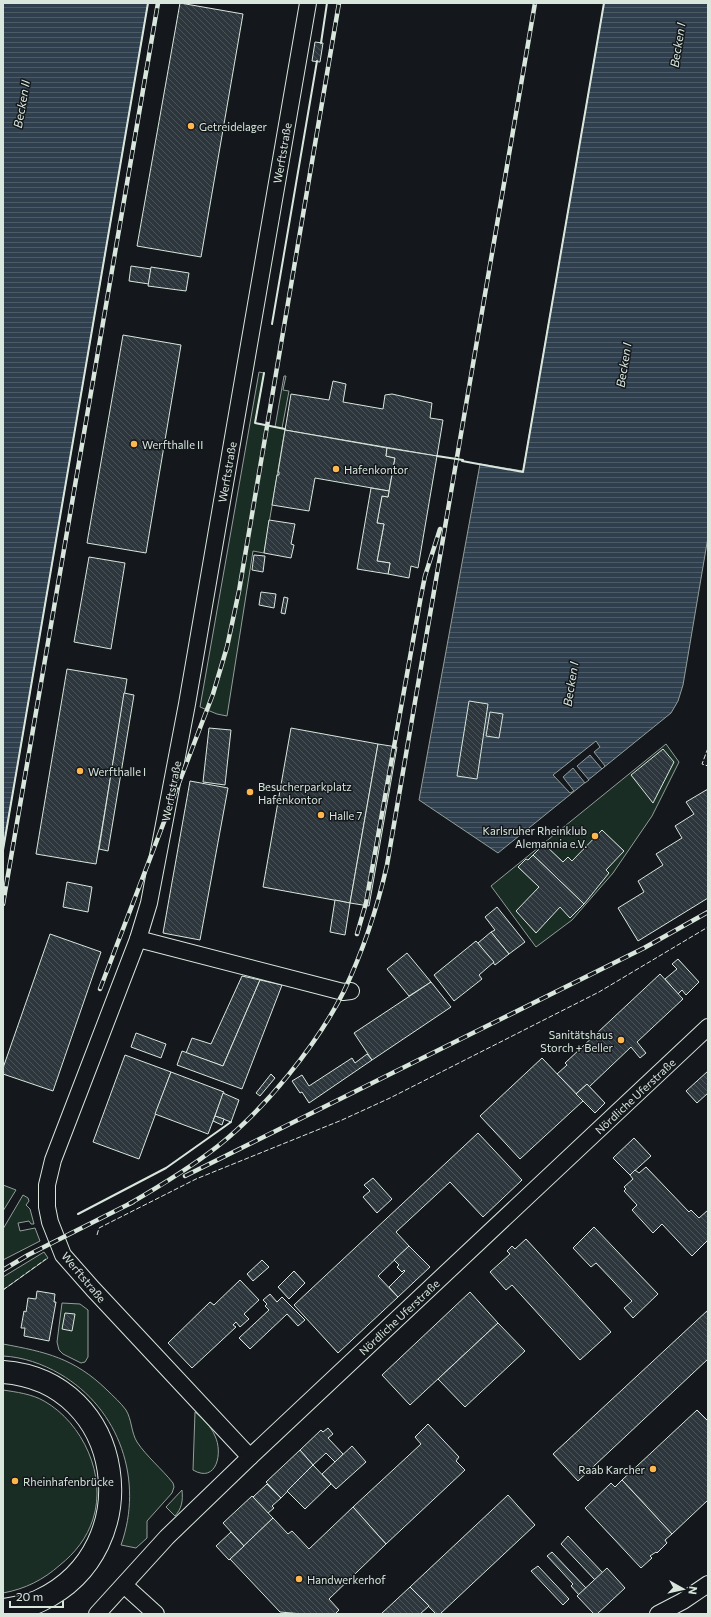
<svg xmlns="http://www.w3.org/2000/svg" width="711" height="1617" font-family="Commissioner,sans-serif">
	<style>
		.grass { fill: #1a2d24; stroke: #939e99 }
		.water { fill: url(#water-rules); stroke: #939e99 }
		.pier { fill: #14181c; stroke: #939e99 }
		.building { fill: url(#building-back-hatch); stroke: #d8e6dc }
		.lines { fill: none; stroke-linecap: round; stroke-linejoin: round }
		.street-casing { stroke: #d8e6dc; stroke-width: 18 }
		.secondary-casing { stroke: #d8e6dc; stroke-width: 24 }
		.street { stroke: #14181c; stroke-width: 16 }
		.secondary { stroke: #14181c; stroke-width: 22 }
		.rail-casing { stroke: #d8e6dc; stroke-width: 4.5 }
		.rail { stroke: #14181c; stroke-width: 3; stroke-dasharray: 9; stroke-linecap: butt }
		.fence { stroke: #d8e6dc; stroke-width: 1; stroke-dasharray: 5 2; stroke-linecap: butt }
		.wall { stroke: #d8e6dc; stroke-width: 2 }
		.poi-dot { fill: #ffb74d; stroke: #14181c; stroke-width: 1.5 }
		.labels { text-anchor: middle; dominant-baseline: central; stroke-width: 3; stroke-linejoin: round; paint-order: stroke }
		.poi-label { font-size: 11px; fill: #d8e6dc; stroke: #14181c; text-anchor: start }
		.street-label { font-size: 11px; fill: #d8e6dc; stroke: #14181c }
		.water-label { font-size: 12px; font-style: italic; fill: #d8e6dc; stroke: #14181c }
	</style>
	<defs>
		<pattern id="water-rules" width="6" height="5" patternUnits="userSpaceOnUse"><rect width="6" height="5" fill="#2f3f4d"/><path d="M0 2.5h6" fill="none" stroke="#4c5b66"/></pattern>
		<pattern id="building-back-hatch" width="6" height="6" patternUnits="userSpaceOnUse"><rect width="6" height="6" fill="#2c363c"/><path d="M-1 5l2 2M0 0l6 6M5-1l2 2" fill="none" stroke="#4a5358"/></pattern>
	</defs>
	<rect width="100%" height="100%" fill="#14181c"/>
	<!-- grass -->
	<g class="grass">
		<polygon points="259,372 264,373 255,423 275,427 284,376 286,376 283,390 289,391 282,428 285,429 264,553 253,551 227,716 217,714 200,707"/>
		<polygon points="666,744 679,762 652,816 613,873 572,920 536,947 491,886"/>
		<polygon points="3,1185 16,1190 3,1211"/>
		<polygon points="23,1195 28,1198 29,1201 26,1205 30,1209 34,1224 31,1224 29,1221 18,1223 20,1231 35,1228 40,1241 3,1260 3,1229"/>
		<polygon points="44,1252 48,1258 3,1290 3,1277"/>
		<polygon points="62,1303 80,1304 88,1310 88,1357 85,1362 81,1363 63,1354 59,1350 57,1342"/>
		<path d="M3 1344C46 1352 74 1358 107 1390 113 1396 121 1403 126 1410 132 1420 131 1432 137 1442 147 1457 162 1469 173 1483L174 1487 172 1493 147 1521V1538L136 1548 121 1545C144 1481 120 1409 60 1374 43 1364 23 1357 3 1356Z"/>
		<path d="M3 1390C16 1392 32 1394 44 1401 83 1423 107 1476 93 1519 87 1538 75 1553 60 1565 43 1580 25 1589 3 1593Z"/>
		<path d="M195 1412C203 1419 211 1426 215 1436 223 1452 217 1484 193 1470Z"/>
		<path d="M182 1490C183 1501 182 1508 175 1516L166 1507Z"/>
	</g>
	<!-- water -->
	<g class="water">
		<polygon points="3,3 148,3 3,850"/>
		<polygon points="604,3 708,3 708,537 683,685 678,701 671,713 498,853 419,800 480,464 523,471"/>
	</g>
	<!-- pier -->
	<polygon class="pier" points="596,741 600,747 594,752 605,766 602,769 590,755 577,766 589,780 585,783 573,768 563,777 574,791 570,793 553,775"/>
	<!-- building -->
	<g class="building">
		<polygon points="180,3 243,14 201,257 137,246"/>
		<polygon points="315,42 323,43 320,62 312,61"/>
		<polygon points="131,266 151,269 149,284 129,281"/>
		<polygon points="151,267 189,273 186,291 148,286"/>
		<polygon points="123,335 181,345 146,553 87,543"/>
		<polygon points="333,381 346,384 343,402 383,409 385,395 392,394 432,403 430,418 443,420 437,456 285,430 291,394 329,400"/>
		<polygon points="285,430 387,448 386,456 395,458 389,491 315,478 309,511 272,505 277,475 279,475 279,472 278,472"/>
		<polygon points="387,448 437,456 418,568 411,566 409,578 388,574 390,563 377,561 384,524 377,523 379,511 382,496 388,497 395,458 386,456"/>
		<polygon points="371,488 389,491 388,497 382,496 377,523 384,524 377,561 390,563 388,574 357,569"/>
		<polygon points="269,520 295,524 291,544 294,545 291,558 264,553"/>
		<polygon points="254,555 265,556 263,572 252,570"/>
		<polygon points="89,557 125,563 111,649 74,642"/>
		<polygon points="261,592 276,594 274,608 259,605"/>
		<polygon points="284,597 288,598 285,614 281,613"/>
		<polygon points="67,669 127,679 96,864 36,854"/>
		<polygon points="124,693 134,695 108,851 99,849"/>
		<polygon points="469,701 488,704 477,779 457,776"/>
		<polygon points="490,712 503,714 499,738 486,736"/>
		<polygon points="209,728 231,730 225,785 203,782"/>
		<polygon points="291,728 378,744 350,903 263,887"/>
		<polygon points="378,744 397,747 369,906 350,903"/>
		<polygon points="663,749 674,762 653,803 631,775"/>
		<polygon points="190,781 228,788 200,940 163,933"/>
		<polygon points="708,789 708,898 638,941 618,908 644,892 638,881 663,865 656,854 682,838 675,826 694,814 686,802"/>
		<polygon points="602,830 624,851 606,870 609,873 584,904 533,855 544,844 563,862 568,857 572,861"/>
		<polygon points="533,855 584,904 570,918 560,907 536,933 516,911 539,887 518,867 526,859 528,860"/>
		<polygon points="67,882 92,887 88,912 63,907"/>
		<polygon points="335,900 350,903 345,935 330,932"/>
		<polygon points="497,907 525,942 509,954 491,932 495,930 485,917"/>
		<polygon points="491,932 509,954 495,965 478,943"/>
		<polygon points="50,934 101,952 53,1091 3,1074 3,1068"/>
		<polygon points="476,941 494,962 479,975 482,979 454,1001 434,975"/>
		<polygon points="407,953 431,982 409,996 387,969"/>
		<polygon points="678,959 699,982 686,995 682,990 678,994 665,979 677,969 672,964"/>
		<polygon points="660,974 683,999 637,1042 646,1053 640,1058 631,1047 589,1087 587,1084 576,1094 557,1074 567,1065 565,1063"/>
		<polygon points="242,976 260,980 223,1066 186,1053 192,1038 211,1044"/>
		<polygon points="260,980 282,985 242,1089 177,1065 182,1051 223,1066"/>
		<polygon points="431,982 451,1007 372,1060 354,1033"/>
		<polygon points="136,1033 166,1044 161,1058 131,1047"/>
		<polygon points="367,1054 372,1060 309,1103 302,1092 300,1093 292,1081 302,1075 309,1086 352,1058 355,1063"/>
		<polygon points="125,1055 171,1072 139,1159 93,1142"/>
		<polygon points="542,1058 583,1101 520,1159 480,1116"/>
		<polygon points="708,1071 708,1093 697,1103 686,1091"/>
		<polygon points="171,1072 224,1092 208,1134 155,1114"/>
		<polygon points="271,1074 275,1078 260,1096 256,1093"/>
		<polygon points="587,1084 605,1103 595,1113 576,1094"/>
		<polygon points="223,1093 239,1100 231,1122 215,1116"/>
		<polygon points="215,1116 224,1119 222,1125 213,1121"/>
		<polygon points="478,1133 522,1180 483,1217 450,1182 396,1232 409,1246 378,1276 398,1297 338,1353 294,1305"/>
		<polygon points="634,1138 651,1156 630,1175 613,1158"/>
		<polygon points="646,1167 689,1212 691,1210 699,1218 708,1210 708,1240 692,1256 662,1224 653,1233 632,1210 637,1205 624,1191 626,1189 624,1187 633,1179 630,1175 635,1170 639,1173"/>
		<polygon points="373,1178 392,1199 377,1213 363,1197 370,1191 364,1185"/>
		<polygon points="594,1227 658,1294 633,1318 624,1308 632,1301 596,1263 591,1267 573,1248"/>
		<polygon points="526,1239 611,1332 580,1360 512,1285 506,1290 490,1272 510,1254 507,1251 512,1246 515,1249"/>
		<polygon points="409,1246 430,1267 398,1297 389,1287 405,1271 404,1270 402,1272 397,1267 399,1265 394,1260"/>
		<polygon points="262,1260 269,1267 253,1281 247,1274"/>
		<polygon points="294,1271 305,1283 289,1299 278,1287"/>
		<polygon points="240,1280 259,1300 244,1314 249,1319 240,1327 236,1322 233,1325 236,1327 192,1368 168,1343 210,1302 214,1305"/>
		<polygon points="37,1291 55,1294 54,1302 56,1302 49,1341 24,1336 25,1328 21,1328 24,1311 26,1312 28,1298 36,1299"/>
		<polygon points="470,1292 498,1323 410,1405 382,1375"/>
		<polygon points="270,1294 277,1302 282,1297 305,1320 298,1326 287,1314 250,1349 239,1338 269,1310 265,1306 267,1304 263,1300"/>
		<polygon points="708,1310 708,1359 578,1481 553,1454"/>
		<polygon points="65,1313 75,1314 72,1331 62,1329"/>
		<polygon points="498,1323 525,1351 465,1407 438,1379"/>
		<polygon points="697,1410 708,1421 708,1500 672,1534 622,1480"/>
		<polygon points="428,1424 459,1457 456,1461 465,1470 386,1544 353,1507 421,1444 415,1437"/>
		<polygon points="328,1428 333,1434 328,1438 343,1454 335,1462 326,1453 313,1465 300,1450 321,1430 323,1432"/>
		<polygon points="352,1446 366,1462 336,1489 322,1474"/>
		<polygon points="300,1450 313,1465 281,1498 266,1482"/>
		<polygon points="313,1465 331,1484 305,1509 287,1491"/>
		<polygon points="622,1480 672,1534 665,1540 667,1543 657,1553 656,1552 650,1556 652,1558 641,1568 585,1508 611,1483 615,1487"/>
		<polygon points="267,1484 281,1498 272,1506 274,1508 268,1513 253,1497"/>
		<polygon points="508,1495 535,1525 440,1614 436,1614 410,1587"/>
		<polygon points="252,1496 273,1518 244,1546 223,1523"/>
		<polygon points="353,1507 386,1544 329,1599 339,1610 335,1614 303,1614 280,1612 230,1559 273,1518 288,1534 292,1531 309,1549"/>
		<polygon points="231,1532 244,1546 229,1560 216,1546"/>
		<polygon points="568,1536 603,1573 595,1580 561,1544"/>
		<polygon points="552,1552 586,1588 579,1595 571,1586 573,1584 547,1556"/>
		<polygon points="538,1566 569,1599 563,1605 531,1571"/>
		<polygon points="607,1568 625,1588 597,1614 594,1614 577,1596"/>
		<polygon points="410,1587 429,1606 420,1614 381,1614"/>
	</g>
	<g class="lines">
		<defs>
			<g id="street">
				<polyline points="138,939 343,992 351,991"/>
				<polyline points="250,1457 93,1289 63,1255 50,1222 47,1207 47,1185 53,1160 138,939 149,903 187,704 308,3"/>
				<polyline points="124,1585 156,1614"/>
				<polyline points="97,1614 167,1537 250,1457 708,1027"/>
				<polyline points="658,1614 683,1601 708,1584"/>
			</g>
			<path id="secondary" d="M3 1372C126 1381 149 1548 41 1600 30 1606 16 1608 3 1610"/>
		</defs>
		<!-- street casing -->
		<use href="#street" class="street-casing"/>
		<!-- secondary casing -->
		<use href="#secondary" class="secondary-casing"/>
		<!-- street -->
		<use href="#street" class="street"/>
		<!-- secondary -->
		<use href="#secondary" class="secondary"/>
		<defs>
			<g id="rail">
				<polyline points="3,904 158,3"/>
				<polyline points="357,934 366,903 421,596 425,576 440,529"/>
				<polyline points="100,989 213,694 227,647 239,591 339,3"/>
				<polyline points="185,1176 644,948 708,912"/>
				<path d="M129 1204C160 1186 190 1168 218 1146 265 1109 317 1045 344 991 363 951 377 909 387 865L535 3"/>
				<polyline points="3,1270 28,1255 133,1202"/>
			</g>
		</defs>
		<!-- rail casing -->
		<use href="#rail" class="rail-casing"/>
		<!-- rail -->
		<use href="#rail" class="rail"/>
		<!-- fence -->
		<g class="fence">
			<polyline points="708,748 702,764 708,766"/>
			<polyline points="97,1235 99,1228 196,1179 342,1120 390,1098 599,992 708,927"/>
			<polyline points="3,1290 46,1259"/>
		</g>
		<!-- wall -->
		<g class="wall">
			<polyline points="321,43 327,3"/>
			<polyline points="272,324 317,61"/>
			<polyline points="264,373 255,423 285,429"/>
			<polyline points="437,456 463,460 463,461"/>
			<polyline points="462,461 523,472 604,3"/>
			<polyline points="3,850 148,3"/>
			<polyline points="78,1214 166,1168 231,1122"/>
		</g>
	</g>
	<!-- markers -->
	<g class="poi-dot">
		<circle cx="191" cy="126" r="4"/>
		<circle cx="134" cy="444" r="4"/>
		<circle cx="336" cy="469" r="4"/>
		<circle cx="80" cy="771" r="4"/>
		<circle cx="250" cy="792" r="4"/>
		<circle cx="321" cy="815" r="4"/>
		<circle cx="595" cy="836" r="4"/>
		<circle cx="621" cy="1040" r="4"/>
		<circle cx="653" cy="1469" r="4"/>
		<circle cx="15" cy="1481" r="4"/>
		<circle cx="299" cy="1579" r="4"/>
	</g>
	<g class="labels">
		<!-- poi labels -->
		<g class="poi-label">
			<text x="199" y="126">Getreidelager</text>
			<text x="142" y="444">Werfthalle II</text>
			<text x="344" y="469">Hafenkontor</text>
			<text x="88" y="771">Werfthalle I</text>
			<text x="258" y="786">Besucherparkplatz<tspan x="258" dy="13">Hafenkontor</tspan></text>
			<text x="329" y="815">Halle 7</text>
			<text x="587" y="830" text-anchor="end">Karlsruher Rheinklub<tspan x="587" dy="13">Alemannia e.V.</tspan></text>
			<text x="613" y="1034" text-anchor="end">Sanitätshaus<tspan x="613" dy="13">Storch + Beller</tspan></text>
			<text x="645" y="1469" text-anchor="end">Raab Karcher</text>
			<text x="23" y="1481">Rheinhafenbrücke</text>
			<text x="307" y="1579">Handwerkerhof</text>
		</g>
		<!-- street labels -->
		<g class="street-label">
			<text transform="translate(282 153) rotate(-80)">Werftstraße</text>
			<text transform="translate(227 472) rotate(-80)">Werftstraße</text>
			<text transform="translate(171 791) rotate(-79)">Werftstraße</text>
			<text transform="translate(635 1096) rotate(-43)">Nördliche Uferstraße</text>
			<text transform="translate(84 1277) rotate(50)">Werftstraße</text>
			<text transform="translate(399 1317) rotate(-43)">Nördliche Uferstraße</text>
		</g>
		<!-- water labels -->
		<g class="water-label">
			<text transform="translate(677 45) rotate(-81)">Becken I</text>
			<text transform="translate(21 104) rotate(-80)">Becken II</text>
			<text transform="translate(623 365) rotate(-81)">Becken I</text>
			<text transform="translate(570 684) rotate(-81)">Becken I</text>
		</g>
	</g>
	<!-- border -->
	<rect width="711" height="1617" fill="none" stroke="#d8e6dc" stroke-width="8"/>
	<!-- north arrow -->
	<g transform="translate(683 1589) rotate(98)" stroke="#14181c" stroke-width="3" paint-order="stroke">
	<path d="M0-3L7 15L0 10L-7 15Z" fill="#d8e6dc"/>
	<text y="-6" font-size="11" font-weight="bold" text-anchor="middle" fill="#d8e6dc">N</text>
	</g>
	<!-- scale -->
	<path d="M10 1601v6h53v-6" fill="none" stroke="#d8e6dc" stroke-width="2"/>
	<text x="16" y="1601" font-size="12" fill="#d8e6dc" stroke="#14181c" stroke-width="3" paint-order="stroke">20 m</text>
</svg>
